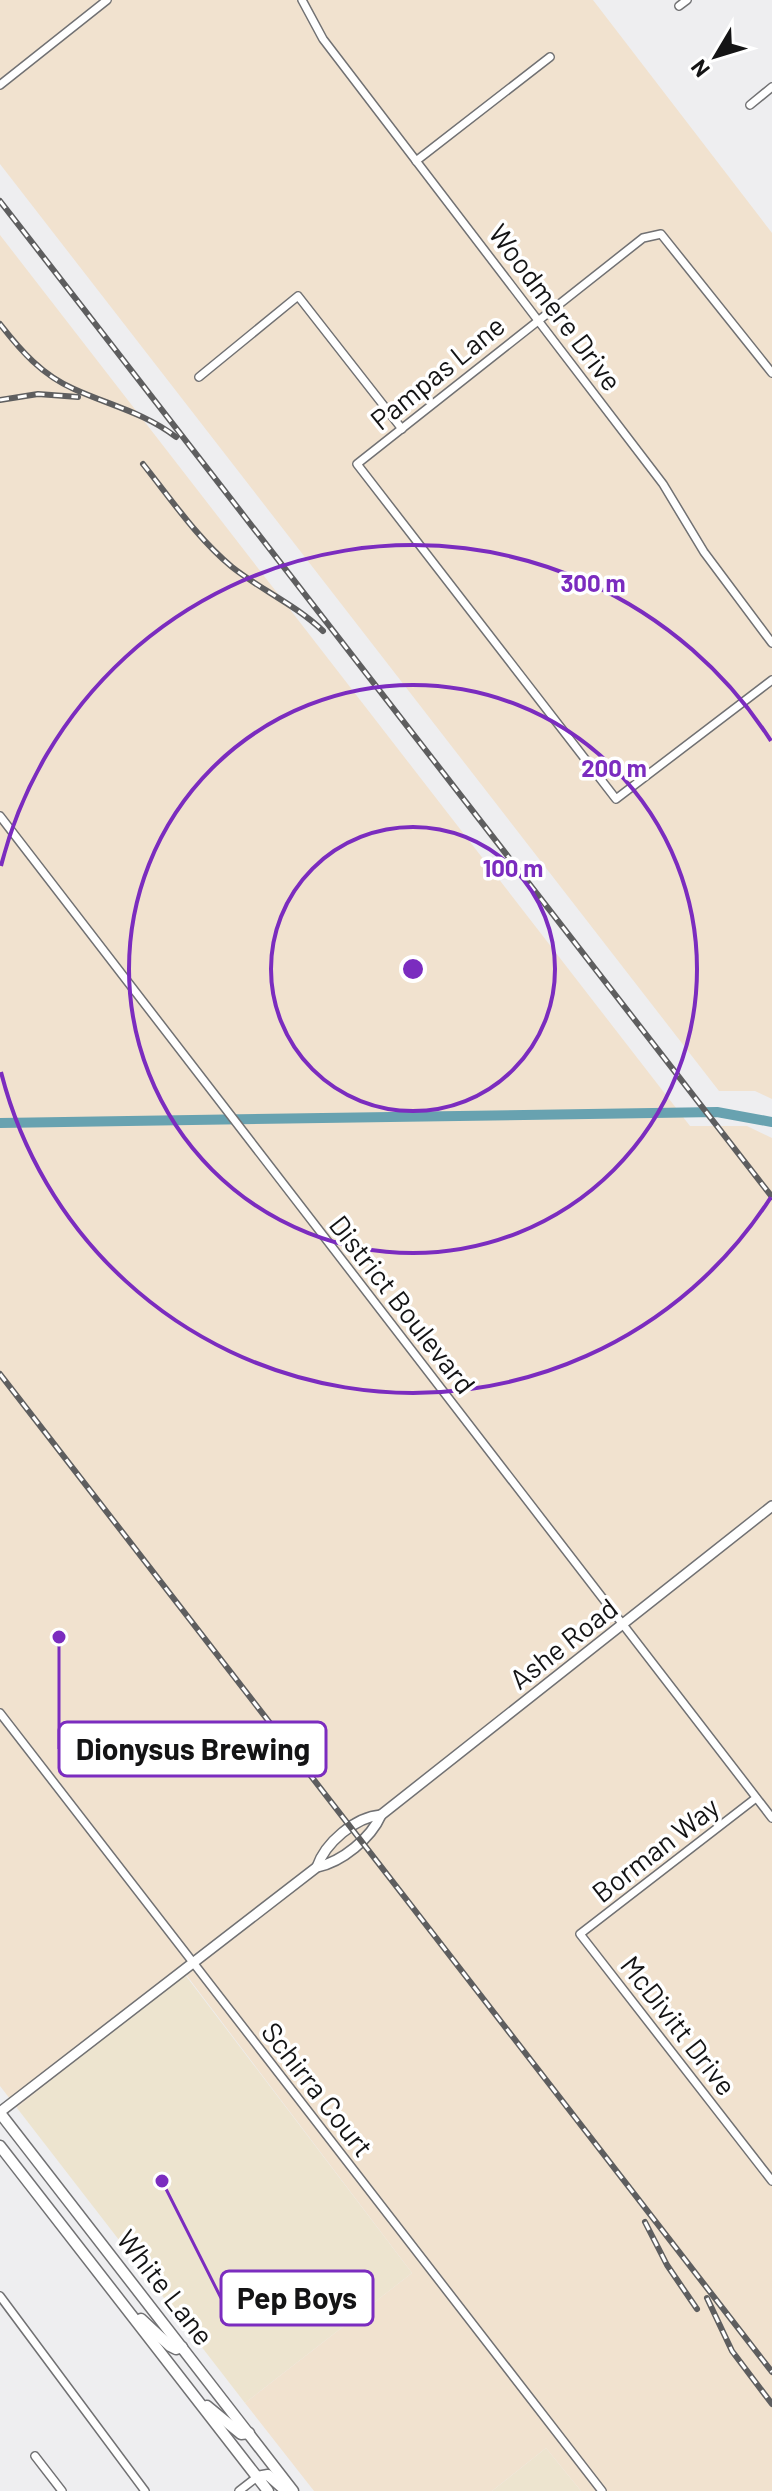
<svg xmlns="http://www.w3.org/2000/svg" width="772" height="2491" font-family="Barlow,sans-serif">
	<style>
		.commercial { fill: #ede4cf }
		.industrial { fill: #f1e2cf }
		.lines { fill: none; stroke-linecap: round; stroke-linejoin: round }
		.canal { stroke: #68a2b0; stroke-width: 10 }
		.minor-casing { stroke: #717173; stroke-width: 10 }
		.tertiary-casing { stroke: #717173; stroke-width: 12 }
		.secondary-casing { stroke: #717173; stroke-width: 13 }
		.minor { stroke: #fff; stroke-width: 7 }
		.tertiary { stroke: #fff; stroke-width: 9 }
		.secondary { stroke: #fff; stroke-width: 10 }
		.rail-casing { stroke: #5e5e5f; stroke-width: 6 }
		.rail { stroke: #fff; stroke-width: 3; stroke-dasharray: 9; stroke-linecap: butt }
		.ring { fill: none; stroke: #7b2cbf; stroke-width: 4 }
		.labels { text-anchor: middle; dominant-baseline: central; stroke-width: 7; stroke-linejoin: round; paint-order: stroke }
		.street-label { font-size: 28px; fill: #141415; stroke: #fff }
		.centre { fill: #7b2cbf; stroke: #fff; stroke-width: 4 }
		.ring-label { font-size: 24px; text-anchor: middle; font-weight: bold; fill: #7b2cbf; stroke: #fff; stroke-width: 7; stroke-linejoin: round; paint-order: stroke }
		.leader { fill: none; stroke: #7b2cbf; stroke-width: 3 }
		.callout-dot { fill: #7b2cbf; stroke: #fff; stroke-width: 3 }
		.callout { fill: #fff; stroke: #7b2cbf; stroke-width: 3 }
		.callout-label { font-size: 30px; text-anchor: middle; font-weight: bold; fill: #141415 }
	</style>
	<rect width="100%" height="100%" fill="#eeeef0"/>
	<!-- commercial -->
	<g class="commercial">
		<polygon points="183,1972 412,2273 245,2403 17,2108"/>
		<polygon points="546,2448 581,2491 492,2491"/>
	</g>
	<!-- industrial -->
	<g class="industrial">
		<polygon points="0,0 593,0 772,233 772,1099 755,1091 719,1091 0,164"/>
		<polygon points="0,235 690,1126 747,1126 772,1138 772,2491 581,2491 546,2448 492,2491 314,2491 245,2403 412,2273 184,1972 17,2108 0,2086"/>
	</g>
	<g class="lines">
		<!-- canal -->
		<polyline class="canal" points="0,1123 717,1112 772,1122"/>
		<defs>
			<g id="minor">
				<polyline points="302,0 323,39 663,484 704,552 772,643"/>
				<polyline points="679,6 687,0"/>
				<polyline points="0,85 107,0"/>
				<polyline points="750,105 772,87"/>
				<polyline points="416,161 550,57"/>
				<polyline points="772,373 661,234 643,238 357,464 616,799 772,680"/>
				<polyline points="199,377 298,296 402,429"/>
				<polyline points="0,816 772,1818"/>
				<polyline points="0,1713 602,2491"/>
				<polyline points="756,1798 580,1934 772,2181"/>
				<polyline points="0,2296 145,2491"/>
				<polyline points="35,2456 62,2491"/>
				<polyline points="239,2491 257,2477"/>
			</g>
			<g id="tertiary">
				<path d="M317 1867C325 1843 355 1817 381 1815"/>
				<path d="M0 2112 317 1867C342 1862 371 1838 381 1815L772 1506"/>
			</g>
			<g id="secondary">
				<polyline points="0,2113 293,2491"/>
				<polyline points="0,2146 268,2491"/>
				<polyline points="141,2319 170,2346 176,2349 182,2347"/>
				<polyline points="207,2406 241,2434 249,2433"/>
				<polyline points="257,2477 268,2475 286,2491"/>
			</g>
		</defs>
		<!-- minor casing -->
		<use href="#minor" class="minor-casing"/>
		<!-- tertiary casing -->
		<use href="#tertiary" class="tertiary-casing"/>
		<!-- secondary casing -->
		<use href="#secondary" class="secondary-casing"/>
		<!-- minor -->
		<use href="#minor" class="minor"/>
		<!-- tertiary -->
		<use href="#tertiary" class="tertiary"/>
		<!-- secondary -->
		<use href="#secondary" class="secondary"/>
		<defs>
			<g id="rail">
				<polyline points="0,201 772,1197"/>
				<path d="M0 324C21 351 42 375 74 389 109 405 145 413 176 437"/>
				<polyline points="0,400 38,394 78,397"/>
				<path d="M143 464C171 499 197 538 232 567 261 590 296 605 323 631"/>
				<polyline points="0,1374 772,2372"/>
				<polyline points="645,2222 667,2265 697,2309"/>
				<polyline points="707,2298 732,2351 772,2404"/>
			</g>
		</defs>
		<!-- rail casing -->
		<use href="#rail" class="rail-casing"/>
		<!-- rail -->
		<use href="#rail" class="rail"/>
	</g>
	<!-- distance rings -->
	<g class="ring">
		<circle cx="413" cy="969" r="142"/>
		<circle cx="413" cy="969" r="284"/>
		<path d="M771 1197A425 425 0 0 1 1 1072M1 866A425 425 0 0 1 771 741"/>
	</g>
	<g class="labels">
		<!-- street labels -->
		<g class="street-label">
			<text transform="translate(556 307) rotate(53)">Woodmere Drive</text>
			<text transform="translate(437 372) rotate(-39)">Pampas Lane</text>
			<text transform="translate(403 1304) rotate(52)">District Boulevard</text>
			<text transform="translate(563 1643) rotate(-38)">Ashe Road</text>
			<text transform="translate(655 1849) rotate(-38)">Borman Way</text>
			<text transform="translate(679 2025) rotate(52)">McDivitt Drive</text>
			<text transform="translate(318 2089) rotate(52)">Schirra Court</text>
			<text transform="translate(166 2287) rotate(52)">White Lane</text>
		</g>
	</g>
	<circle cx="413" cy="969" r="12" class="centre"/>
	<g class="ring-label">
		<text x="593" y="592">300 m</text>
		<text x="614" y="777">200 m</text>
		<text x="513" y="877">100 m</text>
	</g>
	<!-- callouts -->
	<path class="leader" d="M59 1637L59 1749M162 2181L221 2298"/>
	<g class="callout-dot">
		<circle cx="59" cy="1637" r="8"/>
		<circle cx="162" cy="2181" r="8"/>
	</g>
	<g class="callout">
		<rect x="59" y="1722" width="267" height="54" rx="8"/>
		<rect x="221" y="2271" width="152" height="54" rx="8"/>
	</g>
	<g class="callout-label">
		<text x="193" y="1760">Dionysus Brewing</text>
		<text x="297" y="2309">Pep Boys</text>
	</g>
	<!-- north arrow -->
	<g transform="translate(716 56) rotate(232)" stroke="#ffffff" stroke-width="6" paint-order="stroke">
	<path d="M0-6L14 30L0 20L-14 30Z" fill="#141415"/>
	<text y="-12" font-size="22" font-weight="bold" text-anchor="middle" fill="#141415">N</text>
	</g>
</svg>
